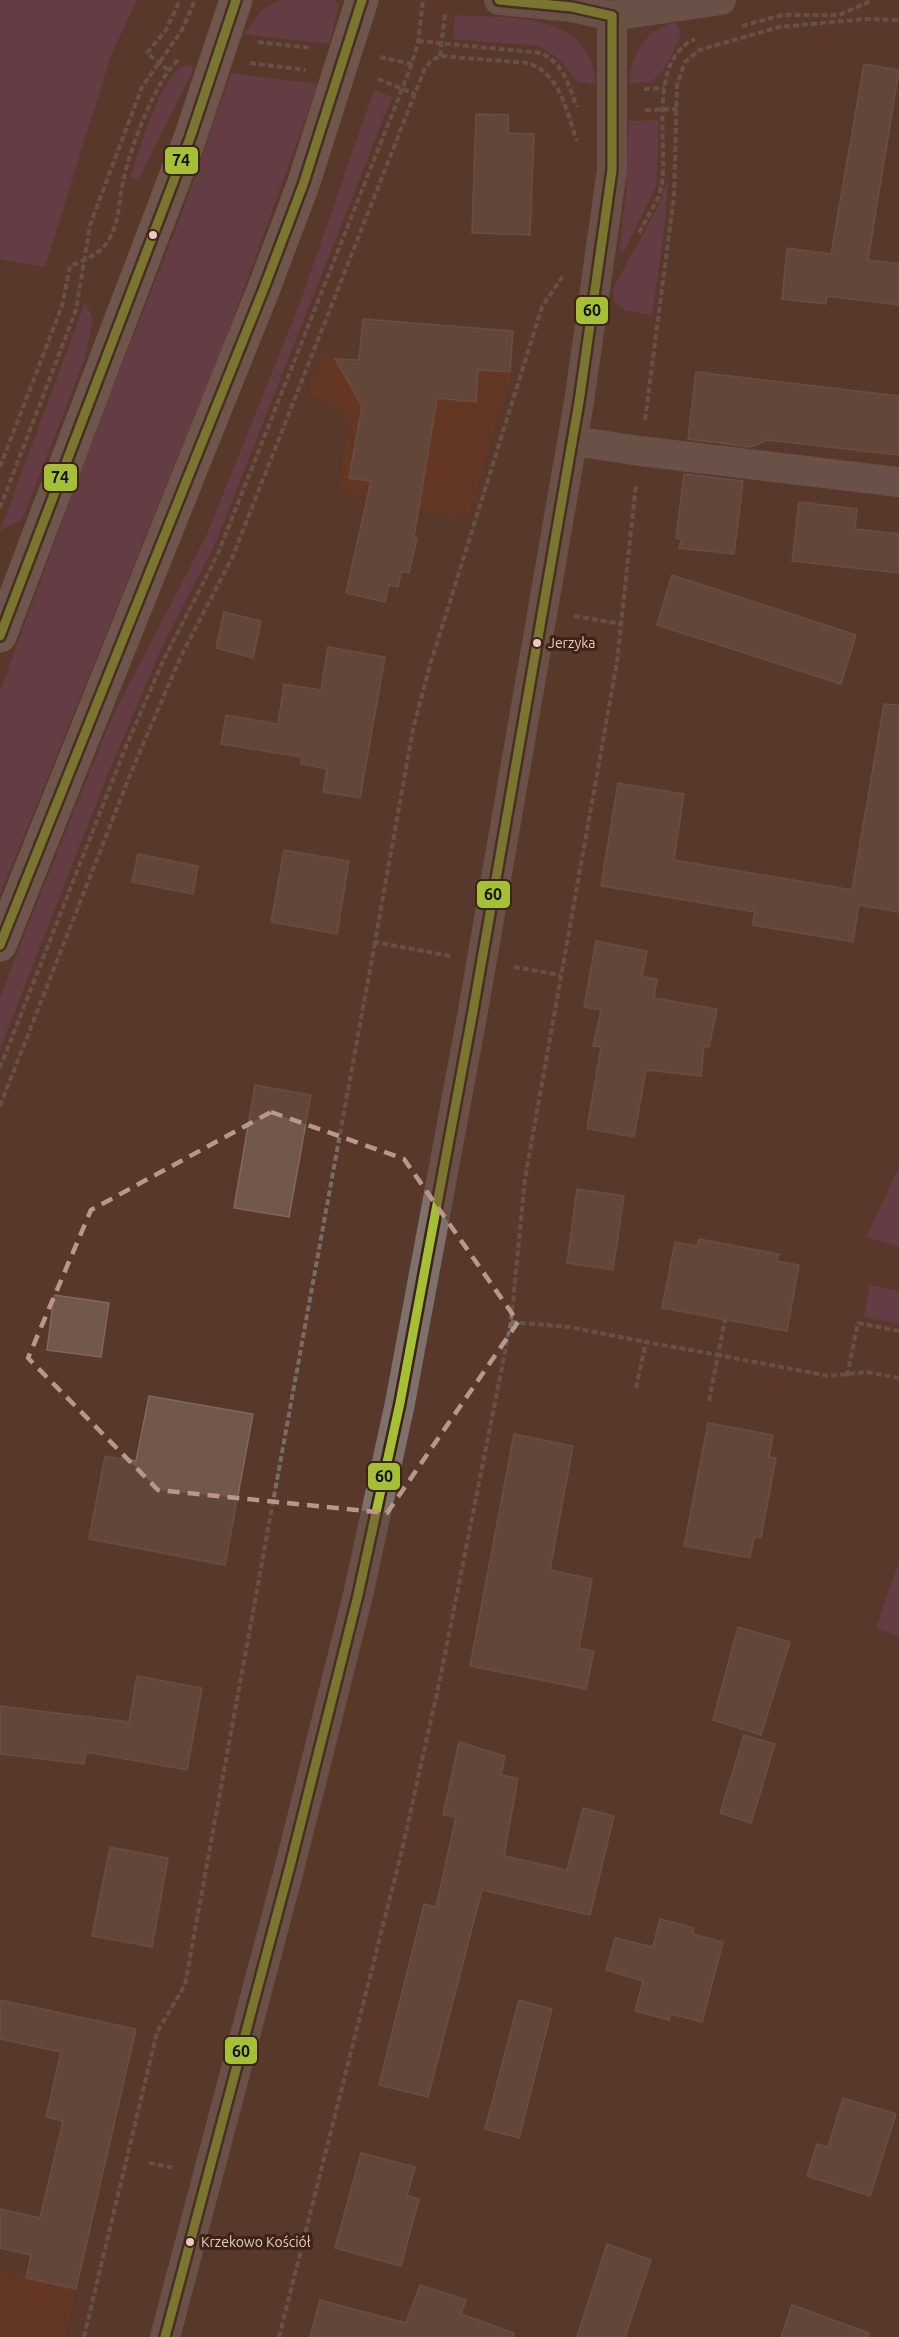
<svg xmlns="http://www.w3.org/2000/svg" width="899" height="2337" font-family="Ubuntu,sans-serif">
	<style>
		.built { fill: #73361d }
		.green { fill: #74425f }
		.building { fill: #72574c; stroke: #82675c; stroke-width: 1.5 }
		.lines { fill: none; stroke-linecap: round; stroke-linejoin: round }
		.path { stroke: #7b6b65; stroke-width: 4; stroke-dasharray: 6 3; stroke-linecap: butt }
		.street { stroke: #7e706b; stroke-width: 30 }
		.secondary { stroke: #8a7a74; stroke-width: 33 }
		.bus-1-casing { stroke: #3c2217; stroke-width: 14 }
		.bus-2-casing { stroke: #3c2217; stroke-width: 14 }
		.bus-1 { stroke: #a5c035; stroke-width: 9 }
		.bus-2 { stroke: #a5c035; stroke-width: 9 }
		.marked { fill: none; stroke: #b9978a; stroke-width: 4.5; stroke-dasharray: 12 8; stroke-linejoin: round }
		.bus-dot { fill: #eecabd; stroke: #3c2217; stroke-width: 2 }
		.labels { text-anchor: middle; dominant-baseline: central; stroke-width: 6; stroke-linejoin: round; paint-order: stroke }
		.bus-label { font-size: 14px; fill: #eecabd; stroke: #3c2217; text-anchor: start }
		.line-badge { stroke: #3c2217; stroke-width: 2 }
		.pale-badge-label { font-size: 16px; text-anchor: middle; font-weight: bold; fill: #111 }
	</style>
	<rect width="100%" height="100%" fill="#57382b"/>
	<!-- built -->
	<g class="built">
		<polygon points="322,356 513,371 467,519 337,491 349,426 337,406 308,393"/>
		<polygon points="0,2272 76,2289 65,2337 0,2337"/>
	</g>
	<!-- green -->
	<g class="green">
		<polygon points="0,0 137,0 111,55 45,267 0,259"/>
		<polygon points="280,0 334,0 339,4 329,44 244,34 262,10"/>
		<path d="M455 15C512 19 589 10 596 84L578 82 557 57 539 46 453 39Z"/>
		<path d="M676 22 680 33 679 40 662 72 651 82 629 83C631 54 646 29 676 22Z"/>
		<path d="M186 65 194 68 138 180 130 177C140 152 160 74 186 65Z"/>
		<polygon points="231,73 318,84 225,341 0,895 0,691 92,440 181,216"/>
		<polygon points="374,90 392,97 215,544 162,647 109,771 0,1049 0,997 32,916 111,720 208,532 301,300"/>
		<polygon points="659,120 656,187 624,251 619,251 626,193 629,121"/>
		<polygon points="668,178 664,232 652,315 624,310 614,302 613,288 658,207"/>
		<polygon points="85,303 93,320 85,358 22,520 0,531"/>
		<polygon points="899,1166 899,1247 867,1237"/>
		<polygon points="870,1285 899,1291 899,1324 864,1317"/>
		<polygon points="899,1562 899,1637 876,1628"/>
	</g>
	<!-- building -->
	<g class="building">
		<polygon points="864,64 899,70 868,260 899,264 899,305 827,296 826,304 782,299 787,248 831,254"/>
		<polygon points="476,114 508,115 508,133 534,134 530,235 472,233"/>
		<polygon points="363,319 513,331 510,372 478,370 476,402 437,398 414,537 417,538 409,573 401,572 398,587 389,585 385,602 346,593 371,481 349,478 362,406 335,359 359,360"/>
		<polygon points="696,372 899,396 899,455 767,440 751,447 688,439"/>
		<polygon points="684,474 743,481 734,554 679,548 682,539 676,538"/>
		<polygon points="799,502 857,509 855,529 899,534 899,573 792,561"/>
		<polygon points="672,575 856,635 841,684 657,625"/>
		<polygon points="224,612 261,621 253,658 216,648"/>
		<polygon points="328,647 385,657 360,798 323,792 327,769 301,764 302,757 221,744 226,715 278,724 284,684 321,690"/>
		<polygon points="884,704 899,705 899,912 859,905 853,942 752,925 755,912 601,886 618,783 684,794 674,860 852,890"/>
		<polygon points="284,850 349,861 337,934 271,922"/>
		<polygon points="138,854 198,866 193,894 132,882"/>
		<polygon points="596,941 647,951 642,977 657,979 654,998 717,1009 709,1047 704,1046 701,1076 646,1070 634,1137 587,1129 601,1047 593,1046 601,1010 584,1007"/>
		<polygon points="255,1085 311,1095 289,1217 234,1208"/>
		<polygon points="577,1189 624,1196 613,1270 567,1263"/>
		<polygon points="699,1239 779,1254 777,1261 799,1265 787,1331 662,1308 675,1242 697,1246"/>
		<polygon points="54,1295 109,1303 101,1357 47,1350"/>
		<polygon points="149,1396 253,1414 225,1565 89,1539 105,1456 136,1461"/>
		<polygon points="708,1423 773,1435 769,1457 776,1458 761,1538 754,1537 750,1558 684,1546"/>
		<polygon points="514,1434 573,1446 550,1570 592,1579 579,1648 594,1651 586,1689 470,1666"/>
		<polygon points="738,1627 790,1642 761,1735 713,1720"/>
		<polygon points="137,1676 202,1688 187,1770 86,1752 84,1764 0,1754 0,1706 129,1722"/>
		<polygon points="744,1735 775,1744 751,1823 720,1813"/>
		<polygon points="459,1742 505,1756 501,1775 518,1778 504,1856 567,1870 583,1808 614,1816 590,1915 482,1890 428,2097 379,2085 424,1904 436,1907 456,1817 443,1815"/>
		<polygon points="110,1847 168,1858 152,1947 92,1936"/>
		<polygon points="660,1919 694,1928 693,1934 723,1942 702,2022 671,2014 669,2020 635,2011 643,1981 606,1970 615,1938 653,1947"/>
		<polygon points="0,2000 136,2029 76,2289 26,2278 31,2255 0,2248 0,2209 40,2218 63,2121 46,2117 61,2052 0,2039"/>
		<polygon points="519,2000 552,2009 519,2138 485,2129"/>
		<polygon points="843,2098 896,2114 870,2196 807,2176 817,2144 828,2147"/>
		<polygon points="361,2153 415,2167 407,2196 419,2199 401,2266 335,2248"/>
		<polygon points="607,2244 651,2260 625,2337 577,2337"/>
		<polygon points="420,2285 466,2300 461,2314 514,2333 513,2337 310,2337 320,2300 406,2323"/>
		<polygon points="792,2305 869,2333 869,2337 781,2337"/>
	</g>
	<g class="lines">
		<!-- path -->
		<g class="path">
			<polyline points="742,26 782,15 839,15 873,0"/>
			<path d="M418 41 541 53C565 65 568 85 577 107"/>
			<polyline points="258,42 310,48"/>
			<polyline points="440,56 445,14"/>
			<polyline points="380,57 412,64"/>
			<polyline points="250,63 306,70"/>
			<polyline points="168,70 147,53 166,30 180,0"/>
			<polyline points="378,79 415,94"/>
			<polyline points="644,89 664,88"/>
			<polyline points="645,110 677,109"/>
			<path d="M639 233 659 196 662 184C668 140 647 61 695 39"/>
			<polyline points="645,420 674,196 677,85 685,62 699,50 779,27 865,19 899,20"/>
			<path d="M0 467 62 306 70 266C85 260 99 255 108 241 120 222 119 198 124 177 131 147 155 81 178 60"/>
			<polyline points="0,508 76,310 90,225 142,87 182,30 195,0"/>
			<polyline points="574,616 621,624"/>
			<polyline points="450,956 375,942 413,729 431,662 542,307 562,277"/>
			<polyline points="514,967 560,975"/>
			<polyline points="0,1068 125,749 163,661 217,556 410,69 418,43 423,0"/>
			<path d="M0 1106 132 770 181 656 232 558 425 68 432 60 441 56 528 63C561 74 566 111 577 141"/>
			<polyline points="511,1322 569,1327 646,1342"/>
			<polyline points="847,1376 858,1323 899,1331"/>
			<polyline points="636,1388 646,1342 718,1355 725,1320"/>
			<polyline points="709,1401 718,1355 829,1376 867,1372 899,1378"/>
			<polyline points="149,2163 175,2168"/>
			<polyline points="84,2337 157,2032 185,1985 375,942"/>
			<polyline points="279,2337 402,1850 440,1679 511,1322 525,1179 617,662 636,484"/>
		</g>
		<!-- street -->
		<g class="street">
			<polyline points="499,0 572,7 612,16 721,0"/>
			<polyline points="573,441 640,451 899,482"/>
			<polyline points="165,2337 291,1862 358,1595 400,1403 473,1011 579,402 612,170 612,16"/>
		</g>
		<!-- secondary -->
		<g class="secondary">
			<polyline points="0,636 190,138 236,0"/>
			<polyline points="0,945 264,288 303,185 362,0"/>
		</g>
		<defs>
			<g id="bus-1">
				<polyline points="499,0 572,7 612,16"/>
				<polyline points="165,2337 291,1862 358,1595 400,1403 473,1011 579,402 612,170 612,16"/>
			</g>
			<g id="bus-2">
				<polyline points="0,636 190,138 236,0"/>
				<polyline points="0,945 264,288 303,185 362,0"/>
			</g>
		</defs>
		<!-- bus-1 casing -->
		<use href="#bus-1" class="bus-1-casing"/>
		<!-- bus-2 casing -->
		<use href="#bus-2" class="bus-2-casing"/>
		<!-- bus-1 -->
		<use href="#bus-1" class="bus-1"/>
		<!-- bus-2 -->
		<use href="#bus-2" class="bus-2"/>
	</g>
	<!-- marked area -->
	<path d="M0 0H899V2337H0ZM271 1112 404 1159 518 1322 387 1513 158 1490 28 1358 91 1210Z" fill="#57382b" fill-opacity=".55" fill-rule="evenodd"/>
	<path class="marked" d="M271 1112 404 1159 518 1322 387 1513 158 1490 28 1358 91 1210Z"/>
	<!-- markers -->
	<g class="bus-dot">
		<circle cx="153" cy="235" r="5"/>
		<circle cx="537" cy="643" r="5"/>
		<circle cx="190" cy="2242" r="5"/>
	</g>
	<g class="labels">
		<!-- bus labels -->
		<g class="bus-label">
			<text x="548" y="643">Jerzyka</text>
			<text x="201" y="2242">Krzekowo Kościół</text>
		</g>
	</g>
	<g class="line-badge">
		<rect x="164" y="146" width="35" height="29" rx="6" fill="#a5c035"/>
		<rect x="575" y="296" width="34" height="29" rx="6" fill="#a5c035"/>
		<rect x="43" y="463" width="35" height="29" rx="6" fill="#a5c035"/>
		<rect x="476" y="880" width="35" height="29" rx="6" fill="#a5c035"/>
		<rect x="367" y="1462" width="34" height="29" rx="6" fill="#a5c035"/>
		<rect x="224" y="2036" width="34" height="29" rx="6" fill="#a5c035"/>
	</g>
	<g class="pale-badge-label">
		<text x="181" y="166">74</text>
		<text x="592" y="316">60</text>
		<text x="60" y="483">74</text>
		<text x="493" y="900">60</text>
		<text x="384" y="1482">60</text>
		<text x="241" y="2057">60</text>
	</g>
</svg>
